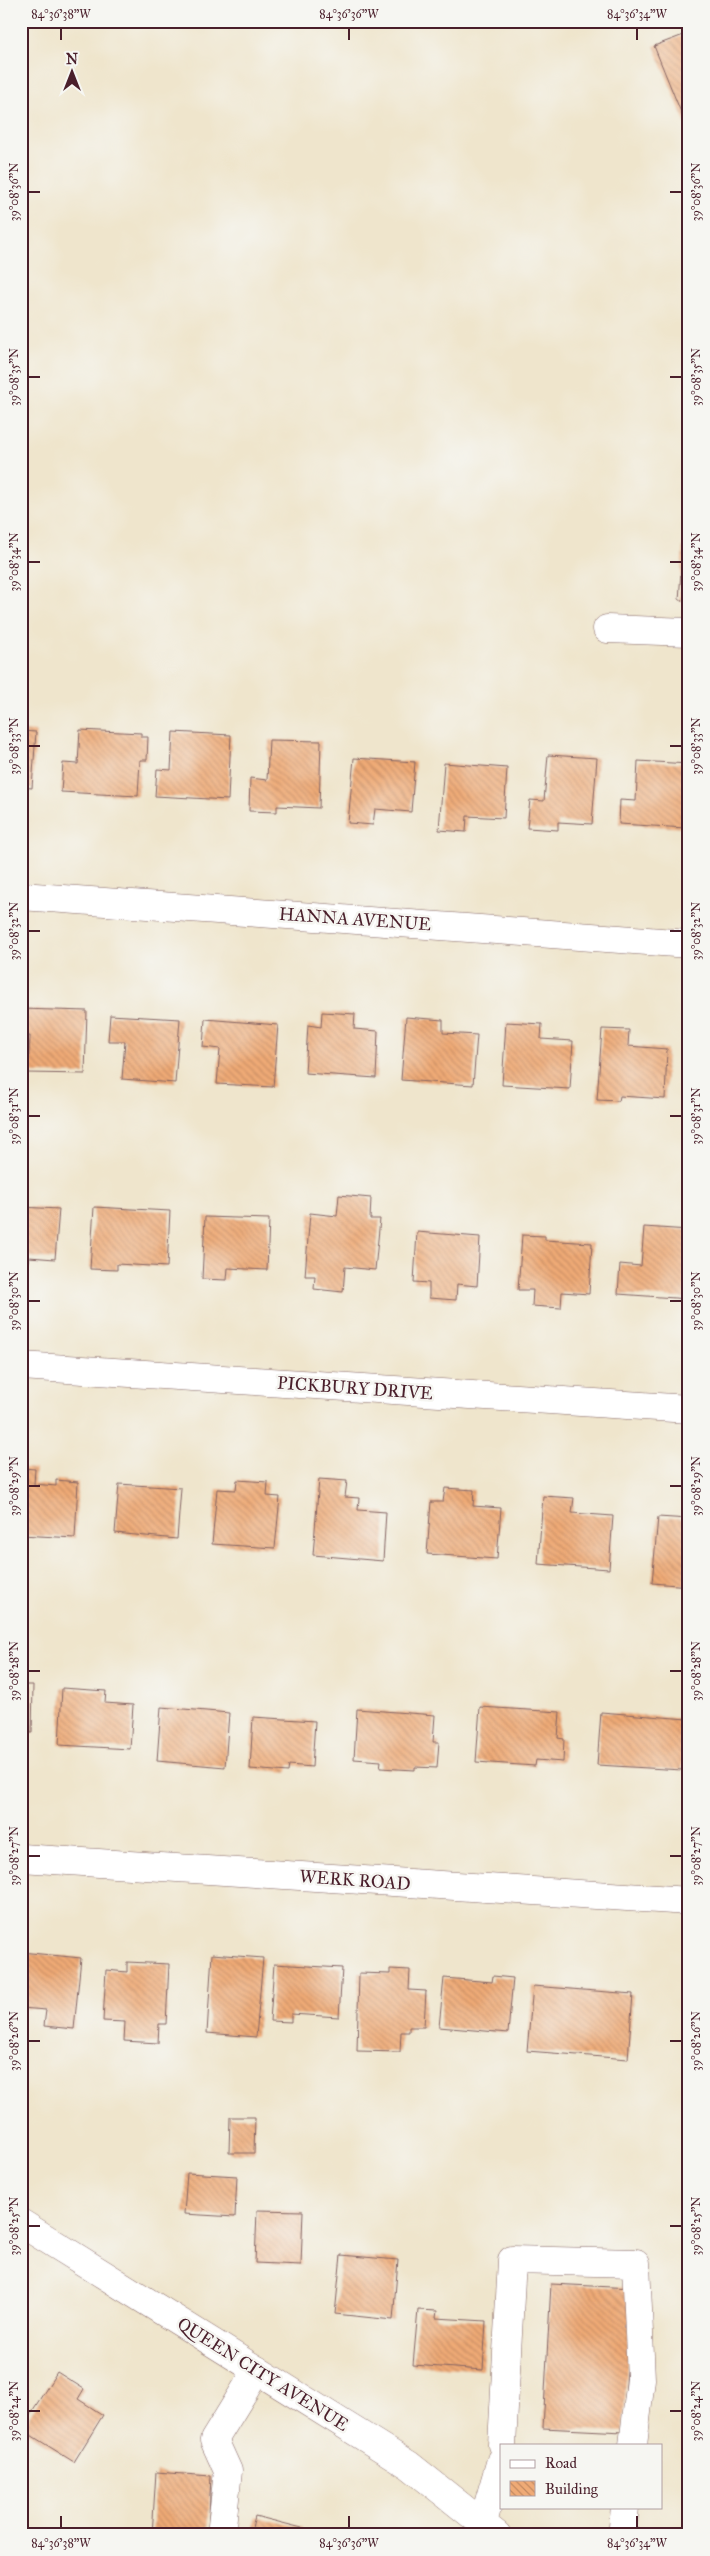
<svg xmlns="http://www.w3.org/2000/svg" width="710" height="2556" font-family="'IM FELL Great Primer',serif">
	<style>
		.building { fill: url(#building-back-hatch) }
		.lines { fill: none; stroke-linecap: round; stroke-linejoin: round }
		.minor-casing { stroke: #846463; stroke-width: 29 }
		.major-casing { stroke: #846463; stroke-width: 29 }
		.minor { stroke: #fff; stroke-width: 28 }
		.major { stroke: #fff; stroke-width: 28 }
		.ticks { fill: none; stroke: #4a1f2b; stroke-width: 2 }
		.labels { text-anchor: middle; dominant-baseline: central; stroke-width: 5; stroke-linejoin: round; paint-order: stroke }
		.street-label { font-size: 18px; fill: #4a1f2b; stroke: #f6f6f2 }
		.neatline { fill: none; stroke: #4a1f2b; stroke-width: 2 }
		.ticks-label { font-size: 12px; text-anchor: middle; fill: #4a1f2b }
	</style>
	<defs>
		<pattern id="building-back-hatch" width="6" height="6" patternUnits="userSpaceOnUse" patternTransform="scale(1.25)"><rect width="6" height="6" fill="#efaa76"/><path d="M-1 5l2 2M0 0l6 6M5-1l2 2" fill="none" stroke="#c48a61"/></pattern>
	</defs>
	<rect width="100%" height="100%" fill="#f6f6f2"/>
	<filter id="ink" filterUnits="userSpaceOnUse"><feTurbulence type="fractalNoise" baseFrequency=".02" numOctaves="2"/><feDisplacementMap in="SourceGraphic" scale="10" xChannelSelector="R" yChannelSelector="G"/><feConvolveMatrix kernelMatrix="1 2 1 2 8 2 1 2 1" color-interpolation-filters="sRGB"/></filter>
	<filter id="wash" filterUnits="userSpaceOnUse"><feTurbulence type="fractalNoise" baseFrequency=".0096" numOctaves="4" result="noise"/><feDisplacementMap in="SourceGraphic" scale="20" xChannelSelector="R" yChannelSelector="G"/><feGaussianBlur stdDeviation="1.12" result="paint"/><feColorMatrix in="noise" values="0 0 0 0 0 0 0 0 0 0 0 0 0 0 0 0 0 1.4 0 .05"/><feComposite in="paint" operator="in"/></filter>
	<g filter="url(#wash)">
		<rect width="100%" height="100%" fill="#efe5cc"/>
		<g id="blocks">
			<!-- building -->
			<g class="building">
				<polygon points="689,33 689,132 654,46"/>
				<polygon points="687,489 689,489 689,601 679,600"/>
				<polygon points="80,730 141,733 141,737 148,737 147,760 140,760 138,796 61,792 63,763 78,764"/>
				<polygon points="21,731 36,732 32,788 21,787"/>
				<polygon points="173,732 231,735 228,800 155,796 157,769 171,770"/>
				<polygon points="269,740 321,741 319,808 277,806 277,812 249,811 250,778 267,780"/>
				<polygon points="548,755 597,758 592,824 558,822 558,830 527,828 530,800 544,801"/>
				<polygon points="354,758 415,762 411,812 375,809 373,825 348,823"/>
				<polygon points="638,761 689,764 686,828 619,824 620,800 636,801"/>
				<polygon points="444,763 507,768 504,818 467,816 466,832 439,830"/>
				<polygon points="21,1009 87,1011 85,1074 28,1073 30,1036 21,1036"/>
				<polygon points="322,1012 355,1014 354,1029 378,1031 376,1078 305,1073 308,1025 321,1027"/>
				<polygon points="110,1015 180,1019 175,1083 122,1079 125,1041 108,1041"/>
				<polygon points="406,1017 443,1020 443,1033 477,1035 473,1085 401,1080"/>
				<polygon points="205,1019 278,1025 273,1087 217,1084 220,1049 203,1047"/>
				<polygon points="506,1022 542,1024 541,1039 573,1041 570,1089 502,1085"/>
				<polygon points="602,1029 629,1030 628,1046 667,1049 665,1099 620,1096 619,1101 597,1100"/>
				<polygon points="339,1195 371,1198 370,1219 380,1219 375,1270 345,1267 343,1292 314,1289 315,1276 305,1276 310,1213 337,1216"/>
				<polygon points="21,1207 59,1209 55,1259 29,1257 28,1272 21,1272"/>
				<polygon points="94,1207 170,1211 167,1267 117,1264 117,1270 90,1269"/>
				<polygon points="205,1217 269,1219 267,1270 228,1268 227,1280 202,1279"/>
				<polygon points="644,1227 689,1230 689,1299 618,1294 620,1264 641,1266"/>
				<polygon points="417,1232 480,1237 477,1286 457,1284 456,1300 429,1298 429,1283 414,1282"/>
				<polygon points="522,1235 545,1236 545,1240 592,1243 589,1294 562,1292 561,1308 532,1306 533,1290 518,1290"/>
				<polygon points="21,1468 35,1469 34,1484 56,1486 56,1480 78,1482 75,1538 21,1535"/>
				<polygon points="319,1479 347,1481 345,1497 359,1498 358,1510 386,1512 383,1561 313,1555"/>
				<polygon points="237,1480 268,1482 267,1496 280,1497 275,1548 212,1544 217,1489 236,1490"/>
				<polygon points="119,1484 181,1488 177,1539 115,1533"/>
				<polygon points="445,1488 474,1490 473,1506 501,1508 497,1559 427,1554 431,1502 443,1502"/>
				<polygon points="543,1496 574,1498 572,1513 613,1516 609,1569 538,1564"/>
				<polygon points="658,1517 689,1519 689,1586 652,1583"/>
				<polygon points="21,1685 33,1685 32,1733 21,1732"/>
				<polygon points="62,1688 106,1691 105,1703 133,1705 130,1749 59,1745"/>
				<polygon points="161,1707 229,1713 225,1767 157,1761"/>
				<polygon points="480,1707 560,1712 558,1738 564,1739 563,1762 536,1760 535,1766 476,1762"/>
				<polygon points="357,1709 435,1715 433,1742 439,1742 437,1768 415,1767 415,1770 380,1768 381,1761 354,1759"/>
				<polygon points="601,1712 687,1719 682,1770 597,1765"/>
				<polygon points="253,1717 315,1721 312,1767 289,1765 288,1772 250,1769"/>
				<polygon points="21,1952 81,1958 74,2029 44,2026 46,2010 21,2008"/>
				<polygon points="212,1954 263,1958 256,2037 207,2033"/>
				<polygon points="127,1962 169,1964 166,2024 159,2024 158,2043 124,2041 125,2022 103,2021 106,1970 127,1972"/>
				<polygon points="274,1964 342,1968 339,2017 291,2014 291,2022 270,2021"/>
				<polygon points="390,1969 410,1970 409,1990 426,1991 424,2027 409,2027 409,2032 401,2032 400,2052 357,2051 359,1973 390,1974"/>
				<polygon points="493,1976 513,1978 508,2033 439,2027 444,1978 492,1982"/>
				<polygon points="533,1986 633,1994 628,2059 527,2051"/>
				<polygon points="230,2117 255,2117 254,2153 229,2153"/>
				<polygon points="187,2173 237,2176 235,2217 184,2214"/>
				<polygon points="257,2210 303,2211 301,2265 255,2263"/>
				<polygon points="341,2255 398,2260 393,2320 335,2314"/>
				<polygon points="551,2284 632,2288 623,2432 543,2428"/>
				<polygon points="418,2310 437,2311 436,2318 486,2321 483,2370 413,2365"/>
				<polygon points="57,2372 84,2389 78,2399 103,2415 74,2462 21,2429"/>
				<polygon points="156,2472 211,2476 208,2535 152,2535"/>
				<polygon points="255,2516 302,2528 300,2535 250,2535"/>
			</g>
		</g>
	</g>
	<g filter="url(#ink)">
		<use href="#blocks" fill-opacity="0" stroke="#846463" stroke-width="1"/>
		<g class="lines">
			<defs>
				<g id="minor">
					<polyline points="607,629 689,632"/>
					<polyline points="21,896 689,944"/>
					<polyline points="21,1366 689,1409"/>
					<polyline points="21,1858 689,1901"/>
					<polyline points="502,2445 512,2260 636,2263 641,2379 633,2445"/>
					<polyline points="483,2522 501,2460"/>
					<polyline points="221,2535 228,2471 214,2440 257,2370"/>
					<polyline points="622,2535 625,2507"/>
				</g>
				<polyline id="major" points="21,2223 409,2465 497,2535"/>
			</defs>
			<!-- minor casing -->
			<use href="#minor" class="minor-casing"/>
			<!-- major casing -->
			<use href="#major" class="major-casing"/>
			<!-- minor -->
			<use href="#minor" class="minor"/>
			<!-- major -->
			<use href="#major" class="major"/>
		</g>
	</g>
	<!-- ticks -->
	<path class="ticks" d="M61 28V40M349 28V40M637 28V40M28 192H40M670 192H682M28 377H40M670 377H682M28 562H40M670 562H682M28 746H40M670 746H682M28 931H40M670 931H682M28 1116H40M670 1116H682M28 1301H40M670 1301H682M28 1486H40M670 1486H682M28 1671H40M670 1671H682M28 1856H40M670 1856H682M28 2041H40M670 2041H682M28 2226H40M670 2226H682M28 2411H40M670 2411H682M61 2516V2528M349 2516V2528M637 2516V2528"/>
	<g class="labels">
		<!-- street labels -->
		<g class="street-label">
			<text transform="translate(355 919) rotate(4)">HANNA AVENUE</text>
			<text transform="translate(355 1388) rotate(4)">PICKBURY DRIVE</text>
			<text transform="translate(355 1880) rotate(4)">WERK ROAD</text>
			<text transform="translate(263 2374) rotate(32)">QUEEN CITY AVENUE</text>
		</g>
	</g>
	<!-- margin -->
	<rect width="710" height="2556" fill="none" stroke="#f6f6f2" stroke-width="55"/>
	<!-- legend -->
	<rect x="500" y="2444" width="162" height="65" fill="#f6f6f2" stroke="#b1a0a2"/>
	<rect x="510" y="2460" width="25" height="8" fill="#ffffff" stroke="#b1a0a2"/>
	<text x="545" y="2468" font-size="15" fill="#4a1f2b">Road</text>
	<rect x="510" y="2481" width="25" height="15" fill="url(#building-back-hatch)" stroke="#b1a0a2"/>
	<text x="545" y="2494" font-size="15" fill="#4a1f2b">Building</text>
	<!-- north arrow -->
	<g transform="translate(72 72)" stroke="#f6f6f2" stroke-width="4" paint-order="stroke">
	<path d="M0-4L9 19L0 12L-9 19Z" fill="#4a1f2b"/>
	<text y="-8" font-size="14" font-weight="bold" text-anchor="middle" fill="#4a1f2b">N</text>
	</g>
	<rect x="28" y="28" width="654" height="2500" class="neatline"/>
	<g class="ticks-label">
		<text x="61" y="18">84°36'38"W</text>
		<text x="349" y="18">84°36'36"W</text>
		<text x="637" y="18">84°36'34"W</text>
		<text transform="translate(14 192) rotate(-90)" y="4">39°08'36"N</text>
		<text transform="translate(696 192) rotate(-90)" y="4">39°08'36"N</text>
		<text transform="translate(14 377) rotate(-90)" y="4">39°08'35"N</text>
		<text transform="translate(696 377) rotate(-90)" y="4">39°08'35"N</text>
		<text transform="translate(14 562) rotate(-90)" y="4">39°08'34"N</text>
		<text transform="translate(696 562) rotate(-90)" y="4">39°08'34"N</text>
		<text transform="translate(14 746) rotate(-90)" y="4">39°08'33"N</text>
		<text transform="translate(696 746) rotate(-90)" y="4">39°08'33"N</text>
		<text transform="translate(14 931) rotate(-90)" y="4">39°08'32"N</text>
		<text transform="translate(696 931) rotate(-90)" y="4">39°08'32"N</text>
		<text transform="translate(14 1116) rotate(-90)" y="4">39°08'31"N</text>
		<text transform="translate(696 1116) rotate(-90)" y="4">39°08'31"N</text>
		<text transform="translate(14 1301) rotate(-90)" y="4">39°08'30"N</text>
		<text transform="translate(696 1301) rotate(-90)" y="4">39°08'30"N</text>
		<text transform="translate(14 1486) rotate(-90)" y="4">39°08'29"N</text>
		<text transform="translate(696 1486) rotate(-90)" y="4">39°08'29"N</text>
		<text transform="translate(14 1671) rotate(-90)" y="4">39°08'28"N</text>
		<text transform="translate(696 1671) rotate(-90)" y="4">39°08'28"N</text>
		<text transform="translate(14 1856) rotate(-90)" y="4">39°08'27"N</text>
		<text transform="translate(696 1856) rotate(-90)" y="4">39°08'27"N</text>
		<text transform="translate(14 2041) rotate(-90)" y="4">39°08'26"N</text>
		<text transform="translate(696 2041) rotate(-90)" y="4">39°08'26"N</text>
		<text transform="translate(14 2226) rotate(-90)" y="4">39°08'25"N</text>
		<text transform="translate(696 2226) rotate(-90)" y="4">39°08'25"N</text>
		<text transform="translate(14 2411) rotate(-90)" y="4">39°08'24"N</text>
		<text transform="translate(696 2411) rotate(-90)" y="4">39°08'24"N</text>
		<text x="61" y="2547">84°36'38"W</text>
		<text x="349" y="2547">84°36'36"W</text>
		<text x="637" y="2547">84°36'34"W</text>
	</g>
</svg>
